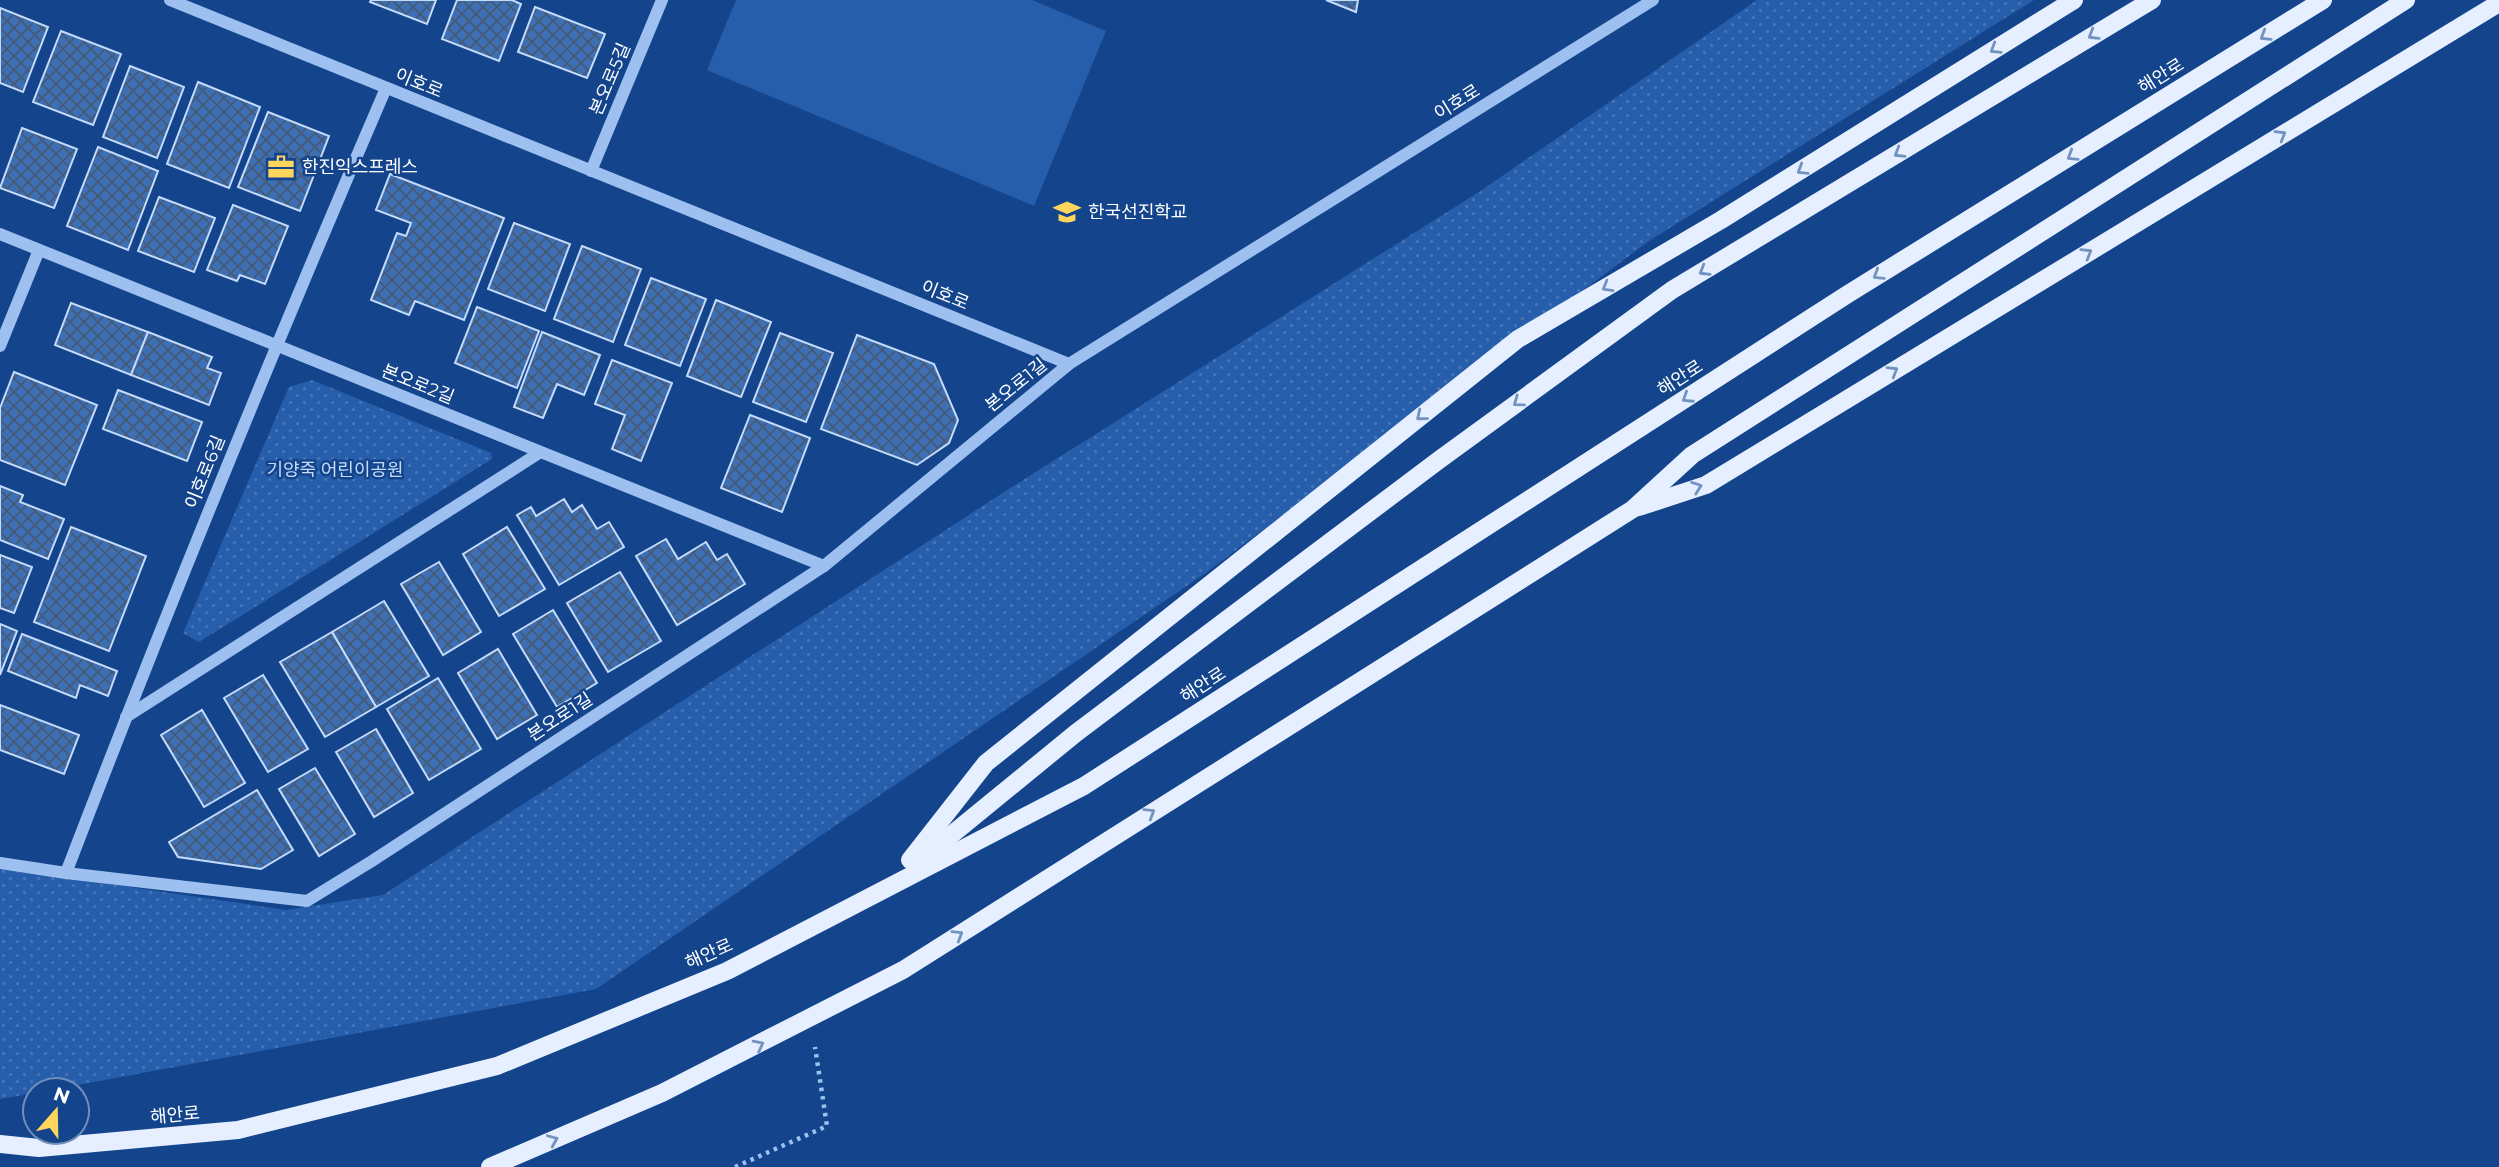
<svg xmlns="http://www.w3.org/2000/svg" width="2499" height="1167" font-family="Montserrat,'Noto Sans KR',sans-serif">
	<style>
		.grass { fill: url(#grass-dots) }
		.garden { fill: #265eab }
		.building { fill: url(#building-cross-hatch); stroke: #c4dbfc; stroke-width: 2 }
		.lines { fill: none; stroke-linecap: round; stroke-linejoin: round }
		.path { stroke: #9dc0f0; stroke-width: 4.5; stroke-dasharray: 3.5 5; stroke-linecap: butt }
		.minor { stroke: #9dc0f0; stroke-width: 12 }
		.major { stroke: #e6efff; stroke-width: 18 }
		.oneway { stroke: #7292c0 }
		.labels { text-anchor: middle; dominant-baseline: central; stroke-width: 5; stroke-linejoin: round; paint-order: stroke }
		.street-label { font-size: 18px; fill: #fff; stroke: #14458c }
		.poi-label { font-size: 18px; fill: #fff; stroke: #14458c; text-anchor: start }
		.park-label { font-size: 18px; fill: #c4dbfc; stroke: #14458c }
	</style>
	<defs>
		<pattern id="grass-dots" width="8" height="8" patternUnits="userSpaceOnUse" patternTransform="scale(1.75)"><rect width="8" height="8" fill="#265eab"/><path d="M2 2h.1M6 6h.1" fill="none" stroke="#4776b8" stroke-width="1.8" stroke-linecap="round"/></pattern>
		<pattern id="building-cross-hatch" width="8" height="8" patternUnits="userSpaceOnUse" patternTransform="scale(1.75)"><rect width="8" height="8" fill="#3d6fb5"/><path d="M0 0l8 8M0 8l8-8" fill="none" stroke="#465a76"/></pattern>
	</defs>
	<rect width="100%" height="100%" fill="#14458c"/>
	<!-- grass -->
	<g class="grass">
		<polygon points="1757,0 2034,0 1649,241 1207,572 596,989 50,1090 35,1090 35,1093 0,1099 0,868 286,910 383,895 1012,487 1482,190"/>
		<polygon points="312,380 491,453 492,459 199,642 183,633 289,387"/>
	</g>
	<!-- garden -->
	<polygon class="garden" points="736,0 1032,0 1106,31 1034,206 707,70"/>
	<!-- building -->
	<g class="building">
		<polygon points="371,0 436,0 427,24 370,2"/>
		<polygon points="457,0 512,0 521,4 499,61 442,39"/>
		<polygon points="1326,0 1358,0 1356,12"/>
		<polygon points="535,7 605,34 587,78 518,52"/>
		<polygon points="0,8 48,27 23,92 0,83"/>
		<polygon points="61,31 121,54 93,125 33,102"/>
		<polygon points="130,66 184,87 157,158 103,137"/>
		<polygon points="198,82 260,107 229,188 167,164"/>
		<polygon points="268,112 329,136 300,211 238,187"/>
		<polygon points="22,128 77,149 54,208 0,188"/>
		<polygon points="98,147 158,171 128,250 67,226"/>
		<polygon points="390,174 504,218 464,320 415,301 409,315 371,300 397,233 406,236 411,223 376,210"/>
		<polygon points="159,197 215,218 194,272 138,251"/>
		<polygon points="233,205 288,226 265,284 240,275 237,281 207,270"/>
		<polygon points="514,223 570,244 545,311 488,289"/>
		<polygon points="582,246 641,269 613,342 554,319"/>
		<polygon points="651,278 706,299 680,366 625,345"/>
		<polygon points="716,300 771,322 741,397 687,376"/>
		<polygon points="71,303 148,332 131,375 55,345"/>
		<polygon points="477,307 539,331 517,388 455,363"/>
		<polygon points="148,332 212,357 207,368 221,373 209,405 131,375"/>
		<polygon points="542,332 600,355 584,395 557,384 543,418 514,407"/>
		<polygon points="780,333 833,353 806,422 753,402"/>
		<polygon points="857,335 934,364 958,420 949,443 917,465 821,429"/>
		<polygon points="612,360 672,383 641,461 612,449 625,415 595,404"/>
		<polygon points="14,372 97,405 65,485 0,460 0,408"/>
		<polygon points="118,390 202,422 187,461 103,429"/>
		<polygon points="750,415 810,438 782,512 721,488"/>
		<polygon points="0,486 23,495 20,502 64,519 48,559 0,540"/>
		<polygon points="564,499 572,512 582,505 597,529 609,522 624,547 559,585 517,515 531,507 536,516"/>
		<polygon points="71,527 146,556 109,651 34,622"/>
		<polygon points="507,527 545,589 499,616 463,554"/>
		<polygon points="666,539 678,559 706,542 717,560 727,554 745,584 677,625 636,556"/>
		<polygon points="0,555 32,567 14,613 0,608"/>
		<polygon points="439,562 481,632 443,655 401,584"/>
		<polygon points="620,572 661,641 608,672 567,603"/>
		<polygon points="384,601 429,676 376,707 332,632"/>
		<polygon points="553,610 597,683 557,707 513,634"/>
		<polygon points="0,624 17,631 0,675"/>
		<polygon points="332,632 376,707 325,737 280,662"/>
		<polygon points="22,634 117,671 108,696 80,685 76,698 8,671"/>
		<polygon points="498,649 537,715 497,739 458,673"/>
		<polygon points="263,675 308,749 268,772 224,698"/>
		<polygon points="438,678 481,749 429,780 387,709"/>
		<polygon points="0,705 79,735 64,774 0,750"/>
		<polygon points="202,710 245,783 204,807 161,735"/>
		<polygon points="376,729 413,793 374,817 336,752"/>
		<polygon points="315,768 355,834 319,856 279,789"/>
		<polygon points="257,790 293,850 261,869 178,857 169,842"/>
	</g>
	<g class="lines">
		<!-- path -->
		<polyline class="path" points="735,1167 827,1126 815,1047"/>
		<!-- minor -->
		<g class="minor">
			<polyline points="170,0 1069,364 1653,0"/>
			<polyline points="591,171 662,0"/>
			<polyline points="0,234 824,566"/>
			<polyline points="0,346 39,250"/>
			<polyline points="126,717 539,453"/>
			<polyline points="0,863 66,873 307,901 372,861 824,566 1069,364"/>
			<path d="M66 873C167 609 274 348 386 88"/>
		</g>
		<!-- major -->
		<g class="major">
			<polyline points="1639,507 1706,485 2499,3"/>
			<polyline points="910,860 986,763 1518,339 1721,220 2074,0"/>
			<polyline points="917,863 1076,733 1439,460 1672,290 2152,0"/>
			<polyline points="0,1144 39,1148 238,1130 497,1066 727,971 1084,786 1848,294 2323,0"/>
			<polyline points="490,1167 662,1093 903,970 1633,509 1692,455 2406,0"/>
		</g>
	</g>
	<!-- one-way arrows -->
	<defs><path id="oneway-chevron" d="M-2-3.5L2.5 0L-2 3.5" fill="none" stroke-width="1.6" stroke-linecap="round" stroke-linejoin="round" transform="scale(1.75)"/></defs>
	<g class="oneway">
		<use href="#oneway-chevron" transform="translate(2093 35) rotate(149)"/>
		<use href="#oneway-chevron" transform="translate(2265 36) rotate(148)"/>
		<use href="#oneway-chevron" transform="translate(1995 49) rotate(148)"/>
		<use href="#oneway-chevron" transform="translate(2281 135) rotate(-31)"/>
		<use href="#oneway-chevron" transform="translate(1899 153) rotate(149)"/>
		<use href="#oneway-chevron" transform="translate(2072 156) rotate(148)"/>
		<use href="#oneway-chevron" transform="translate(1802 170) rotate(148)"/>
		<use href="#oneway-chevron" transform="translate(2087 253) rotate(-31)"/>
		<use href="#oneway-chevron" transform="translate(1704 271) rotate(149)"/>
		<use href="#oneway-chevron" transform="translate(1878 275) rotate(148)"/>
		<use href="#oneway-chevron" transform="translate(1607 287) rotate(150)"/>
		<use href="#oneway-chevron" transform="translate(1893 371) rotate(-31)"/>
		<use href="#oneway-chevron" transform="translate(1687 398) rotate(147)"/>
		<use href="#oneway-chevron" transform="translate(1518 402) rotate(144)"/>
		<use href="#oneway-chevron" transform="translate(1421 416) rotate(141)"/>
		<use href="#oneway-chevron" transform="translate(1697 487) rotate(-20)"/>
		<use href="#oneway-chevron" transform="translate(1150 813) rotate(-32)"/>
		<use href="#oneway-chevron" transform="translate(958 935) rotate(-32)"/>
		<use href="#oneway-chevron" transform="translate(759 1045) rotate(-27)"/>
		<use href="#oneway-chevron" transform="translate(553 1140) rotate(-23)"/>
	</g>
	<!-- icons -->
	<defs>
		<symbol id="office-bare" viewBox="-9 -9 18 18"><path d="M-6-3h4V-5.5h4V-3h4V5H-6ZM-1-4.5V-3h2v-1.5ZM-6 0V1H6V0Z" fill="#ffd55c" stroke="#14458c" stroke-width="2.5" paint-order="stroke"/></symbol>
		<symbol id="school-bare" viewBox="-9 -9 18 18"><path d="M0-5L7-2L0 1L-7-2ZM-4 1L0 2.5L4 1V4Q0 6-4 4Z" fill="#ffd55c" stroke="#14458c" stroke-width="2.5" paint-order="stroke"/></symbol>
	</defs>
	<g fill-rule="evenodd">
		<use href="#office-bare" x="262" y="148" width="38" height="38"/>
		<use href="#school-bare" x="1048" y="193" width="38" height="38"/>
	</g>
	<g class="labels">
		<!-- street labels -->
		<g class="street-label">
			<text transform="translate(2161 76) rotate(-32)">해안로</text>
			<text transform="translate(610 79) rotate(-67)">본오로5길</text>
			<text transform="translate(419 83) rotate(22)">이호로</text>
			<text transform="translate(1457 102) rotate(-32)">이호로</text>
			<text transform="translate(945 295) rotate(22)">이호로</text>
			<text transform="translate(1680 378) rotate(-33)">해안로</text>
			<text transform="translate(418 384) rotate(22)">본오로2길</text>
			<text transform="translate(1016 385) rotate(-39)">본오로1길</text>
			<text transform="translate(205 472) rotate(-68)">이호로6길</text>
			<text transform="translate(1203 685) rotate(-33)">해안로</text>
			<text transform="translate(560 717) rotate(-33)">본오로1길</text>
			<text transform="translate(709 954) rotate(-24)">해안로</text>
			<text transform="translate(175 1115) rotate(-5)">해안로</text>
		</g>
		<!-- poi labels -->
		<g class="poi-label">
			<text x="302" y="167">한진익스프레스</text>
			<text x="1088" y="212">한국선진학교</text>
		</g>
		<!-- park labels -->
		<g class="park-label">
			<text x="335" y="470">기양죽 어린이공원</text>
		</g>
	</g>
	<!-- north arrow -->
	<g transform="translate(56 1111) rotate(20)"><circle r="33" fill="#14458c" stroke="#728fba" stroke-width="2"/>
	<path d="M0-5L12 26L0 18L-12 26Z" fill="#ffd55c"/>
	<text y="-10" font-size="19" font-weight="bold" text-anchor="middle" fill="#ffffff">N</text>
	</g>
</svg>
